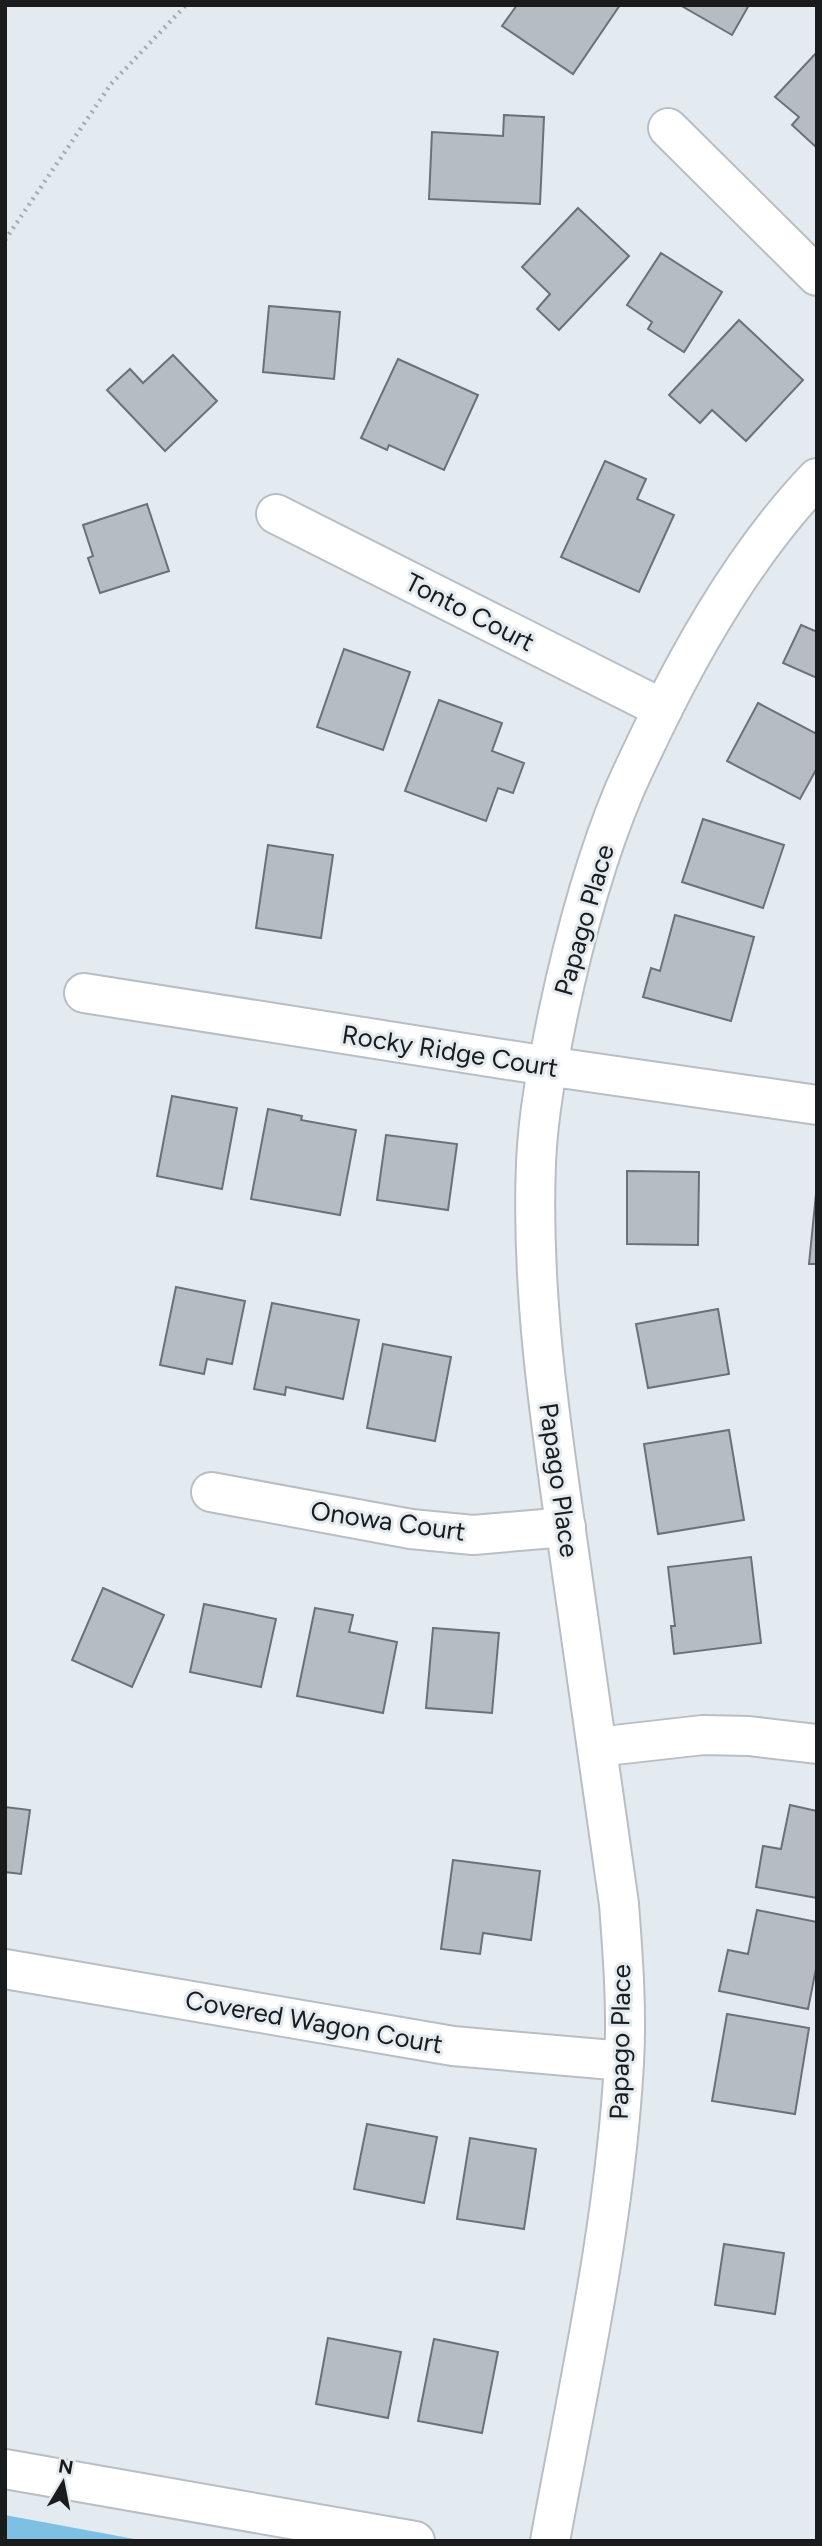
<svg xmlns="http://www.w3.org/2000/svg" width="822" height="2546" font-family="Figtree,sans-serif">
	<style>
		.grass { fill: #7dc0e4 }
		.building { fill: #b6bdc2; stroke: #6b7276; stroke-width: 2 }
		.lines { fill: none; stroke-linecap: round; stroke-linejoin: round }
		.street-casing { stroke: #b8bfc4; stroke-width: 42 }
		.path { stroke: #a4aaae; stroke-width: 4.5; stroke-dasharray: 2 5; stroke-linecap: butt }
		.street { stroke: #fff; stroke-width: 38 }
		.labels { text-anchor: middle; dominant-baseline: central; stroke-width: 6; stroke-linejoin: round; paint-order: stroke }
		.street-label { font-size: 26px; fill: #191b1d; stroke: #e3ebf0 }
	</style>
	<rect width="100%" height="100%" fill="#e3ebf0"/>
	<!-- grass -->
	<polygon class="grass" points="5,2515 145,2541 5,2541"/>
	<!-- building -->
	<g class="building">
		<polygon points="517,5 620,5 573,74 502,26"/>
		<polygon points="680,5 749,5 732,35"/>
		<polygon points="817,52 817,148 792,125 799,117 775,97"/>
		<polygon points="504,115 544,117 540,204 429,199 432,132 503,136"/>
		<polygon points="578,208 629,256 559,330 537,309 550,294 522,267"/>
		<polygon points="661,253 722,292 684,352 648,329 652,322 627,305"/>
		<polygon points="269,306 340,312 334,379 263,372"/>
		<polygon points="739,320 803,380 746,441 712,410 700,423 669,395"/>
		<polygon points="173,355 217,401 165,451 107,390 130,369 143,383"/>
		<polygon points="398,359 478,395 444,470 389,445 387,450 361,438"/>
		<polygon points="605,461 646,479 637,499 674,515 639,592 561,557"/>
		<polygon points="147,504 169,571 100,593 88,558 93,556 83,525"/>
		<polygon points="801,625 815,631 817,628 817,678 783,663"/>
		<polygon points="344,649 410,672 383,750 317,727"/>
		<polygon points="439,700 502,723 492,751 524,763 513,793 498,788 486,821 405,791"/>
		<polygon points="758,703 817,734 817,768 800,799 727,761"/>
		<polygon points="703,819 784,845 763,908 682,882"/>
		<polygon points="268,845 333,855 321,938 256,928"/>
		<polygon points="675,915 754,937 731,1021 643,997 651,968 660,971"/>
		<polygon points="172,1096 237,1108 222,1189 157,1176"/>
		<polygon points="268,1109 302,1116 301,1120 356,1130 340,1215 251,1199"/>
		<polygon points="386,1135 457,1144 448,1210 377,1200"/>
		<polygon points="627,1171 699,1172 698,1245 627,1244"/>
		<polygon points="816,1194 817,1194 817,1264 809,1264"/>
		<polygon points="176,1287 245,1301 232,1364 207,1359 204,1374 160,1365"/>
		<polygon points="272,1303 359,1320 343,1399 286,1387 285,1395 254,1389"/>
		<polygon points="718,1309 729,1374 648,1388 636,1324"/>
		<polygon points="383,1344 451,1357 435,1441 367,1428"/>
		<polygon points="729,1430 744,1520 658,1534 644,1444"/>
		<polygon points="751,1557 761,1643 674,1654 671,1626 675,1626 668,1567"/>
		<polygon points="103,1588 164,1615 132,1687 72,1660"/>
		<polygon points="204,1604 276,1619 261,1687 190,1672"/>
		<polygon points="315,1608 353,1615 349,1632 397,1642 383,1713 297,1696"/>
		<polygon points="433,1628 499,1633 492,1713 426,1708"/>
		<polygon points="790,1805 817,1811 817,1898 756,1887 763,1846 781,1849"/>
		<polygon points="5,1807 30,1810 21,1874 5,1872"/>
		<polygon points="453,1860 540,1871 531,1940 483,1933 480,1954 441,1949"/>
		<polygon points="757,1910 817,1922 817,1964 808,2009 719,1991 728,1950 748,1954"/>
		<polygon points="727,2014 809,2028 795,2114 712,2101"/>
		<polygon points="367,2124 437,2137 424,2203 354,2189"/>
		<polygon points="470,2138 536,2149 524,2229 457,2219"/>
		<polygon points="724,2244 784,2253 775,2314 715,2305"/>
		<polygon points="328,2338 401,2352 388,2418 316,2404"/>
		<polygon points="434,2339 498,2352 482,2433 418,2421"/>
	</g>
	<g class="lines">
		<defs>
			<g id="street">
				<polyline points="668,128 817,276"/>
				<polyline points="276,514 663,709"/>
				<polyline points="84,993 547,1066 817,1105"/>
				<polyline points="211,1492 411,1529 473,1535 566,1527"/>
				<polyline points="597,1747 703,1735 749,1736 817,1744"/>
				<polyline points="5,1969 453,2046 624,2061"/>
				<polyline points="5,2469 415,2541"/>
				<path d="M550 2541C579 2383 615 2224 624 2063 627 2010 623 1957 619 1904 601 1782 584 1660 567 1538 549 1413 531 1290 536 1163 538 1113 548 1063 558 1014 574 939 594 862 624 791 633 770 643 750 653 729 696 640 749 549 817 478"/>
			</g>
		</defs>
		<!-- street casing -->
		<use href="#street" class="street-casing"/>
		<!-- path -->
		<polyline class="path" points="5,240 111,84 186,5"/>
		<!-- street -->
		<use href="#street" class="street"/>
	</g>
	<g class="labels">
		<!-- street labels -->
		<g class="street-label">
			<text transform="translate(470 612) rotate(27)">Tonto Court</text>
			<text transform="translate(584 920) rotate(-74)">Papago Place</text>
			<text transform="translate(450 1051) rotate(9)">Rocky Ridge Court</text>
			<text transform="translate(559 1480) rotate(82)">Papago Place</text>
			<text transform="translate(388 1521) rotate(8)">Onowa Court</text>
			<text transform="translate(314 2022) rotate(10)">Covered Wagon Court</text>
			<text transform="translate(620 2042) rotate(-89)">Papago Place</text>
		</g>
	</g>
	<!-- border -->
	<rect width="822" height="2546" fill="none" stroke="#191b1d" stroke-width="14"/>
	<!-- north arrow -->
	<g transform="translate(63 2483) rotate(10)" stroke="#e3ebf0" stroke-width="5" paint-order="stroke">
	<path d="M0-5L12 26L0 18L-12 26Z" fill="#191b1d"/>
	<text y="-10" font-size="19" font-weight="bold" text-anchor="middle" fill="#191b1d">N</text>
	</g>
</svg>
